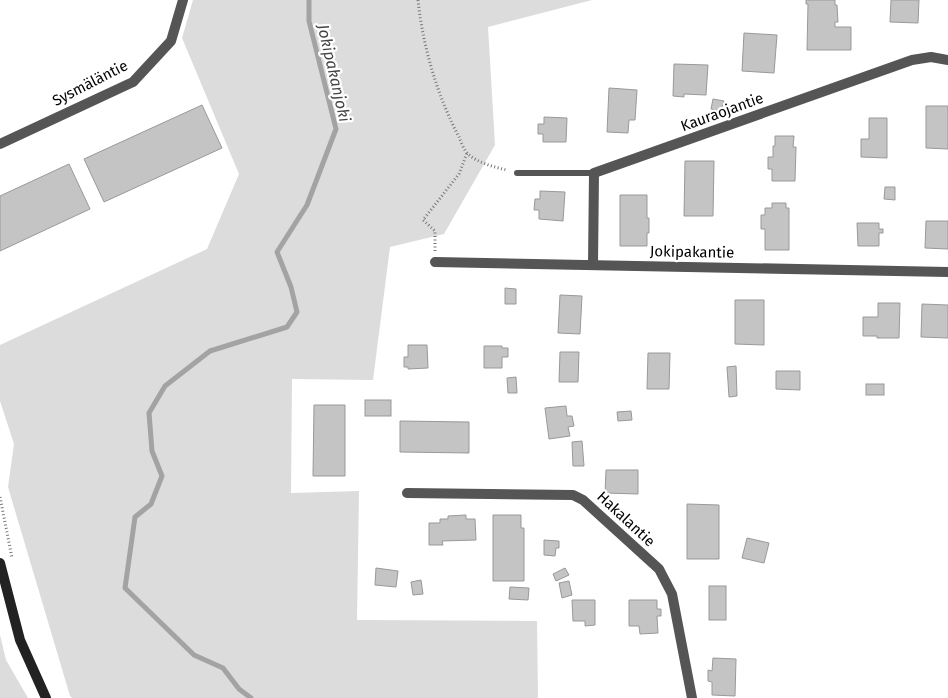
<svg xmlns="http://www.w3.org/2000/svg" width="948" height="698" font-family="'Fira Sans',sans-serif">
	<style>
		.green { fill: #dcdcdc }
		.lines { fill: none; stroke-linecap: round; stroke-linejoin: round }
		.stream { stroke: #a3a3a3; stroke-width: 5 }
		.building { fill: #c4c4c4; stroke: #999 }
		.path { stroke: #777; stroke-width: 3; stroke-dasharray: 1 2.5; stroke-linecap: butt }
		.service { stroke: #555; stroke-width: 6 }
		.minor { stroke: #555; stroke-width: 10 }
		.secondary { stroke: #222; stroke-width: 10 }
		.labels { text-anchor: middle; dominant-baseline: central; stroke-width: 4.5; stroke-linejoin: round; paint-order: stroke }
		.street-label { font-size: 15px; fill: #000; stroke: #fff }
		.water-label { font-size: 16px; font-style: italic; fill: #444; stroke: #fff }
	</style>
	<rect width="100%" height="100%" fill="#fff"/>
	<!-- green -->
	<g class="green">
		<polygon points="193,0 592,0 488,27 495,145 444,234 390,247 373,380 292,379 291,493 359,491 357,620 537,621 538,698 72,698 70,696 8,487 14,444 0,401 0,345 207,249 239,174 182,38"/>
		<polygon points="0,635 6,660 28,698 0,698"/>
	</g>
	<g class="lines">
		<!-- stream -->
		<polyline class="stream" points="251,698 239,689 223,668 194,655 125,588 135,517 151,504 162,476 152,451 149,413 165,386 210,351 287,327 297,312 291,287 277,252 307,205 336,129 309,21 309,0"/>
	</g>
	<!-- building -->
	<g class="building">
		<polygon points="806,0 835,0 835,5 837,5 838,22 835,22 835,27 851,27 851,50 807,50 808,4 806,4"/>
		<polygon points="891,0 919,0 918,23 890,22"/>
		<polygon points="744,33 777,35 774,73 742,71"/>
		<polygon points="674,64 708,65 706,95 684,94 684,97 673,96"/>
		<polygon points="609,88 637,90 635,120 629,120 628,133 607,132"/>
		<polygon points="713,99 724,101 721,111 711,109"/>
		<polygon points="202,105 222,148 104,202 84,159"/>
		<polygon points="926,106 948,106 948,149 926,148"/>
		<polygon points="544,117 567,118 566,142 543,142 543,134 538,134 538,124 544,124"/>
		<polygon points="869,118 887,118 887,158 861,157 861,139 869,139"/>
		<polygon points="775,136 794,136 793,147 796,147 795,181 772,181 772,169 768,169 768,157 773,157 773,146 775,146"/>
		<polygon points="685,161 714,161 713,216 684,216"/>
		<polygon points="69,164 90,209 0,251 0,196"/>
		<polygon points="885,187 895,187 895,200 884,199"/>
		<polygon points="540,191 565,192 563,221 539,219 539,210 534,210 535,199 540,199"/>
		<polygon points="620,195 647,195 647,218 649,218 649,233 647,233 647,246 620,246"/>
		<polygon points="772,203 786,203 786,208 789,208 789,250 765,250 765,229 761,229 761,215 765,215 765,208 772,208"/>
		<polygon points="926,221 948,221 948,249 925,248"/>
		<polygon points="857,223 879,223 879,229 883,229 883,233 879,233 879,246 858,246"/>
		<polygon points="505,288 516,289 516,304 505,304"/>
		<polygon points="560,295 582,296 580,334 558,333"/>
		<polygon points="735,300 764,300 764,345 735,344"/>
		<polygon points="878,303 900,303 899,338 877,338 877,336 863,336 863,317 878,317"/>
		<polygon points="922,304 948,305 948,338 921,337"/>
		<polygon points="408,345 427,345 428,368 408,369 408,367 404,367 404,357 408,357"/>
		<polygon points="484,346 502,346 502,348 508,348 508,357 502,357 502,368 484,368"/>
		<polygon points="560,352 579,352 578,382 559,382"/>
		<polygon points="648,353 670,353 669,389 647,389"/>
		<polygon points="736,366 737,396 729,397 727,367"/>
		<polygon points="776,371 800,371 800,390 776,389"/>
		<polygon points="516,377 517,393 508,393 507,378"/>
		<rect x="866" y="384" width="18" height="11"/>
		<rect x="365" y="400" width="26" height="16"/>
		<polygon points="314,405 345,405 345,476 313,476"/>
		<polygon points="566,406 567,416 572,416 574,426 568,427 570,436 549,439 545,408"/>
		<polygon points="631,411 632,420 618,421 617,412"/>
		<polygon points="400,421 469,422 469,453 400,452"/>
		<polygon points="582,441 584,466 573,466 572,442"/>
		<polygon points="606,470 638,470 638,494 605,493"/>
		<polygon points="687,504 719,505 719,559 687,559"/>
		<polygon points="466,515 466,519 475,519 476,540 442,541 443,545 429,545 429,523 440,523 440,519 448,519 448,516"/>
		<polygon points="493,515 521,515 521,528 524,528 524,581 493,581"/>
		<polygon points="747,538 769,543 764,563 742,558"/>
		<polygon points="544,540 559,541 559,548 556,548 555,556 544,555"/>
		<polygon points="376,568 398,571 396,587 375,585"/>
		<polygon points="565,568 569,575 556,581 553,574"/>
		<polygon points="421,580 423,594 413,595 411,582"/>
		<polygon points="569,581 572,595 562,598 559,583"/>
		<rect x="709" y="586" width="17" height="34"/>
		<polygon points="510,587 529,588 528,600 509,599"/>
		<polygon points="572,600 595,600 595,625 585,626 585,621 573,621"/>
		<polygon points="629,600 657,600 657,609 661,609 661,616 657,616 658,633 640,634 639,626 629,626"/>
		<polygon points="713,658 736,659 735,696 712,695 712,682 708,681 708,670 712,671"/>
	</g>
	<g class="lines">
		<!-- path -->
		<g class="path">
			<path d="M418 0C423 47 437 95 459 137 461 142 464 150 468 154 478 163 494 167 507 170"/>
			<polyline points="435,251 435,231 423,220 459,174 467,153"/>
			<polyline points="0,497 12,558"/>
		</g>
		<!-- service -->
		<polyline class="service" points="517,173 594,173"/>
		<!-- minor -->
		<g class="minor">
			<polyline points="0,144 133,82 171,41 183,0"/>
			<polyline points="435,262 948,272"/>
			<polyline points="593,265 594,173 912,60 931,57 948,60"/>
			<polyline points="407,493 573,495 583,500 659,569 672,594 692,698"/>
		</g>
		<!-- secondary -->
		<polyline class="secondary" points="0,563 20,640 46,698"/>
	</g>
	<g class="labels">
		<!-- street labels -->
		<g class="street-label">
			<text transform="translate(90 83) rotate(-27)">Sysmäläntie</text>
			<text transform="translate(722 112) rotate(-20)">Kauraojantie</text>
			<text transform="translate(692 252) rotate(1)">Jokipakantie</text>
			<text transform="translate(626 519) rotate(43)">Hakalantie</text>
		</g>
		<!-- water labels -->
		<g class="water-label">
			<text transform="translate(334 73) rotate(77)">Jokipakanjoki</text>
		</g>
	</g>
</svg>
